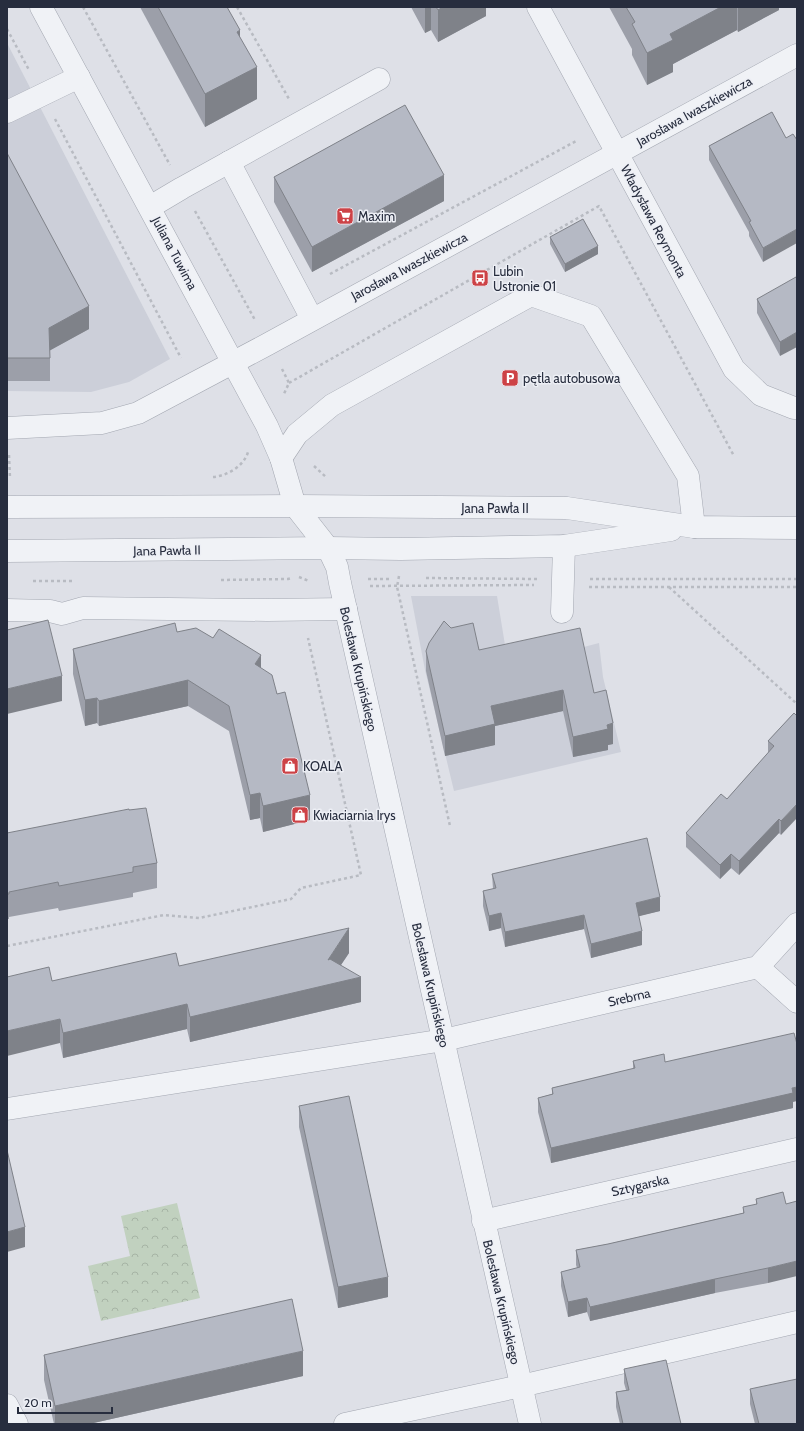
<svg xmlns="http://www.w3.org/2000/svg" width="804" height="1431" font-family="Cabin,sans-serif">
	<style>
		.built { fill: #cccfd9 }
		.forest { fill: url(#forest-crowns) }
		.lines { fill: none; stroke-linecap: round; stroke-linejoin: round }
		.minor-casing { stroke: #a3a7b1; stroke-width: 23 }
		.path { stroke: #b8bbc2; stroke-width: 2.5; stroke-dasharray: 3 3; stroke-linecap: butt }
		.minor { stroke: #f0f2f6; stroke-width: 22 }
		.wall { fill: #9c9fa9 }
		.shaded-wall { fill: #7f8289 }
		.building { fill: #b5b9c4; stroke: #7f8289 }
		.labels { text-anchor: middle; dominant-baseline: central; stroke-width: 3; stroke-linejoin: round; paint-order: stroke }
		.street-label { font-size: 13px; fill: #272d3e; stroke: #edeff5 }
		.poi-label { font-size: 13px; fill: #272d3e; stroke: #edeff5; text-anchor: start }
	</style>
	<defs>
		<pattern id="forest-crowns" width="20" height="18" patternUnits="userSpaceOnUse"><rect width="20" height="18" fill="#c1d1bf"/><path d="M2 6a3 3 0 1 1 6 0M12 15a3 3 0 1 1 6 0" fill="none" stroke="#a6b4a5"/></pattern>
	</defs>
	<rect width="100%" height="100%" fill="#dee0e7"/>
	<!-- built -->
	<g class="built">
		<polygon points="7,43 170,359 129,382 91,392 7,391"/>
		<polygon points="411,596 497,596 505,645 580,648 599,643 603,677 621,752 454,791 425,670"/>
	</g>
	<!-- forest -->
	<polygon class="forest" points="177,1203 200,1298 101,1321 88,1266 130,1256 121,1216"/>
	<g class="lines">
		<defs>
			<g id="minor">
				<polyline points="41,7 267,426 281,458 295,506 328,548 337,567 340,583 530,1424"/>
				<polyline points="538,7 734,369 761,395 794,408 797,408"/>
				<polyline points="7,112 79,77"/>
				<polyline points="229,162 312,319"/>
				<polyline points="150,207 182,188 379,79"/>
				<polyline points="7,428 102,423 138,413 268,344 797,55"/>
				<polyline points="281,458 297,434 332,405 531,295 591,316 688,476 694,527"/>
				<polyline points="7,507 295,506 567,508 694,527 797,528"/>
				<polyline points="7,551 328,548 401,549 564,546 671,530"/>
				<polyline points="7,610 50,611 62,614 83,608 267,610 346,609"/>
				<polyline points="562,612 564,546"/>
				<polyline points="758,967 797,1002"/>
				<polyline points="7,1109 444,1040 758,967 797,924"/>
				<polyline points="483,1221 797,1149"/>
				<polyline points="7,1405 17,1424"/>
				<polyline points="345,1424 521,1386 797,1322"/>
			</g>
		</defs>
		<!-- minor casing -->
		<use href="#minor" class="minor-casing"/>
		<!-- path -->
		<g class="path">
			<polyline points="83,7 170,165"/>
			<polyline points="237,7 289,99"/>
			<polyline points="7,29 29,70"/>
			<polyline points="55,119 181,358"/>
			<polyline points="195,211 255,320"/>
			<polyline points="330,274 578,140"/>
			<polyline points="282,369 289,383 283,396"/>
			<polyline points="289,383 599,206 734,456"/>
			<polyline points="9,455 10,478"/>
			<polyline points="314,466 327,478"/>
			<path d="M213 477C227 476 244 466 248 452"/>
			<polyline points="399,576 397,587 398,591 450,826"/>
			<polyline points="299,577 309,581"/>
			<polyline points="426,578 537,579"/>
			<polyline points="368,579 389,579"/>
			<polyline points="590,579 797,579"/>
			<polyline points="221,580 288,579 292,578"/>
			<polyline points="33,581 72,581"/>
			<polyline points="370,586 534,585"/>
			<polyline points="589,587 797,587"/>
			<polyline points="669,587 797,704"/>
			<polyline points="7,946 164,915 199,918 291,899 301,888 361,875 308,638"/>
		</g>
		<!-- minor -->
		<use href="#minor" class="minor"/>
	</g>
	<!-- wall -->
	<g class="wall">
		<polygon points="140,7 227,7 240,38 257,99 205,127"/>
		<polygon points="411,7 486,7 486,16 438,42 431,30 425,33"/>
		<polygon points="609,7 779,7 779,10 738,32 737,30 673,64 673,72 647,85 632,55 632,49"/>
		<polygon points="772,112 763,262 749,236 749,232 709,160 709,146"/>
		<polygon points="7,153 89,329 50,350 50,381 7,381"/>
		<polygon points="274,177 444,201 312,272 274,202"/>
		<polygon points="550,237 598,254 565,272 550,244"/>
		<polygon points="797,279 780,356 757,313 757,299"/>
		<polygon points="451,628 479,650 594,693 613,744 608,745 608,750 573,757 563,711 495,726 495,745 445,756 426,671 426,651"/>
		<polygon points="177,632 261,668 277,694 310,820 263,832 260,818 250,820 229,731 188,706 99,726 97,723 85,726 73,674 73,649"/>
		<polygon points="794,713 781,835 779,833 739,875 731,868 720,879 686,847 686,833 727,799 768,753 768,741"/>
		<polygon points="7,833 157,863 157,888 133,893 133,897 59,911 58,908 9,917 9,919 7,919"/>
		<polygon points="492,874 660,911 638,916 642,945 591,958 584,929 505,947 501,928 489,931 483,906 483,891 493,889"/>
		<polygon points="349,953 341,965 361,1002 190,1042 187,1029 63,1058 60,1043 52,981 179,966"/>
		<polygon points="633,1061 665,1062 793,1102 793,1108 551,1163 538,1112 538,1098 552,1094 552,1088 633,1069"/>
		<polygon points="299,1106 388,1297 338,1308 299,1127"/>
		<polygon points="783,1192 768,1283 715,1293 590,1321 587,1312 568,1317 561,1286 561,1272 577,1268 576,1265 576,1250 608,1244 743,1213 743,1207 756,1205 756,1199"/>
		<polygon points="44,1355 303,1376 89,1424 54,1424 44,1380"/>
		<polygon points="624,1369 681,1424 620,1424 616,1407 616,1392 626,1390 624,1383"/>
		<polygon points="750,1389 797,1424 755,1424 750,1404"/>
	</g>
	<!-- shaded-wall -->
	<g class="shaded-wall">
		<polygon points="425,7 431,7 431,30 425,33"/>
		<polygon points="443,7 486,7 486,16 438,42 438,10"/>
		<polygon points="721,7 737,7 737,30 673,64 673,72 647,85 647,53 670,34"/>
		<polygon points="738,7 779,7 779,10 738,32"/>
		<polygon points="240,30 240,63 237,32"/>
		<polygon points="257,67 257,99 205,127 205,94"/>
		<polygon points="444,175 444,201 312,272 312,247"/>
		<polygon points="797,229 797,243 763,262 763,248"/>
		<polygon points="598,246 598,254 565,272 565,264"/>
		<polygon points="89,306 89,329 49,351 49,328"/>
		<polygon points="797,332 797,347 780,356 780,342"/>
		<polygon points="261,655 261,680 255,664"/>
		<polygon points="62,676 62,701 7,714 7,689"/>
		<polygon points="188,680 188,706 99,726 99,701"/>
		<polygon points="563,690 563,711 495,726 495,745 445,756 445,736 491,706"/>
		<polygon points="97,698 97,723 85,726 85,700"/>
		<polygon points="613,723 613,744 608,745 608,750 573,757 573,737"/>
		<polygon points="260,793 260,818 250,820 250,795"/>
		<polygon points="310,795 310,820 263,832 263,806"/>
		<polygon points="797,804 797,818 781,835 781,821"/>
		<polygon points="779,819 779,833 739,875 739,861"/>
		<polygon points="731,854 731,868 720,879 720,865"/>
		<polygon points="660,897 660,911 636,917 636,903"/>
		<polygon points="501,913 501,928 489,931 489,916"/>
		<polygon points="584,915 584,929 505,947 505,932"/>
		<polygon points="349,928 349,953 328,984 328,960"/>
		<polygon points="642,931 642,945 591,958 591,944"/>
		<polygon points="361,977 361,1002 190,1042 190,1017"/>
		<polygon points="187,1004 187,1029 63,1058 63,1033"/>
		<polygon points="60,1019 60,1043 7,1056 7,1031"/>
		<polygon points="797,1087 797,1101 793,1102 793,1108 551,1163 551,1148"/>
		<polygon points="25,1227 25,1247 7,1252 7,1232"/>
		<polygon points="797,1261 797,1276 768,1283 768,1268"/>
		<polygon points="388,1277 388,1297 338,1308 338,1287"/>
		<polygon points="715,1279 715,1293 590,1321 590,1307"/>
		<polygon points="587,1298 587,1312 568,1317 568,1302"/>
		<polygon points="303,1351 303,1376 89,1424 55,1424 55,1406"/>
	</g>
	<!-- building -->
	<g class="building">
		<polygon points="158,7 227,7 240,30 237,32 257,67 205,94"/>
		<polygon points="436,7 443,7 438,10"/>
		<polygon points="626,7 721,7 670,34 673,40 647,53 632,24 635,22"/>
		<polygon points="405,105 444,175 312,247 274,177"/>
		<polygon points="772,112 786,138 793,134 797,140 797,229 763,248 749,222 751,221 709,146"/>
		<polygon points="7,153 89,306 49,328 50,358 7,358"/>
		<polygon points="583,219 598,246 565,264 550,237"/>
		<polygon points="796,277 797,279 797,332 780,342 757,299"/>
		<polygon points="48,620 62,676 7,689 7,630"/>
		<polygon points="444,621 451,628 473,623 479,650 580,628 594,693 606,690 613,723 607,725 608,729 573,737 563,690 491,706 495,724 445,736 426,651 429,643"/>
		<polygon points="175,623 177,632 196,628 213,638 219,629 261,655 255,664 272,675 277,694 285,692 310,795 263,806 260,793 250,795 229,706 188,680 99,701 97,698 85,700 73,649"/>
		<polygon points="794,713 797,716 797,804 781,821 779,819 739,861 731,854 720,865 686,833 721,794 727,799 774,746 768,741"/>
		<polygon points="146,808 157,863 133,867 133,872 59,886 58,882 9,892 9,894 7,894 7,833 129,809 129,810"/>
		<polygon points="647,838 660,897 636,903 642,931 591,944 584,915 505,932 501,913 489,916 483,891 496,888 492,874"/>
		<polygon points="349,928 328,960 330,959 361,977 190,1017 187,1004 63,1033 60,1019 7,1031 7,977 49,967 52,981 176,953 179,966"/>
		<polygon points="794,1033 797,1044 797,1087 792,1088 793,1093 551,1148 538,1098 553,1094 552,1088 635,1068 633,1061 664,1054 665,1062"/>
		<polygon points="349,1096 388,1277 338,1287 299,1106"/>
		<polygon points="7,1150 25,1227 7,1232"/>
		<polygon points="783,1192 786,1204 797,1201 797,1261 768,1268 715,1279 590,1307 587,1298 568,1302 561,1272 580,1267 576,1250 608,1244 744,1213 743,1207 757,1204 756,1199"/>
		<polygon points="292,1299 303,1351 55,1406 44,1355"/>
		<polygon points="666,1360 681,1424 623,1424 616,1392 629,1390 624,1369"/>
		<polygon points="797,1379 797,1424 759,1424 750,1389"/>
	</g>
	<!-- icons -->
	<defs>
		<symbol id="supermarket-square" viewBox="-11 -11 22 22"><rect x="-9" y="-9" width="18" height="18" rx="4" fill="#cd4246" stroke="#edeff5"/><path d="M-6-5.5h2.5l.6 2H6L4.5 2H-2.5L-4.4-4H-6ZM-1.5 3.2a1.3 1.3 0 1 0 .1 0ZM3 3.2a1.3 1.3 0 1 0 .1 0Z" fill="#fff"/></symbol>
		<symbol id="bus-square" viewBox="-11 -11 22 22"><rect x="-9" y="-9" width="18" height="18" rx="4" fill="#cd4246" stroke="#edeff5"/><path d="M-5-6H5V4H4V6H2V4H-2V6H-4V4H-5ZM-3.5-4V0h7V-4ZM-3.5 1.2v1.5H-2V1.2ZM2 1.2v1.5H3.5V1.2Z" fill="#fff"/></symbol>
		<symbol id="parking-square" viewBox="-11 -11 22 22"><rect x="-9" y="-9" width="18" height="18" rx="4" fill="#cd4246" stroke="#edeff5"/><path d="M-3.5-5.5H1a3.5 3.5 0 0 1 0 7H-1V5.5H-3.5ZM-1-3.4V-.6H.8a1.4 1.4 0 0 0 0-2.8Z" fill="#fff"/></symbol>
		<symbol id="shop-square" viewBox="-11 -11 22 22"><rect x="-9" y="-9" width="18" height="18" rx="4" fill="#cd4246" stroke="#edeff5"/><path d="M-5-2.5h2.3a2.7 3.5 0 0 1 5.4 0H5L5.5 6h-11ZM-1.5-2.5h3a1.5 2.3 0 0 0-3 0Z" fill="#fff"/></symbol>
	</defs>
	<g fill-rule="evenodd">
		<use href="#supermarket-square" x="335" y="206" width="20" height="20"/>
		<use href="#bus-square" x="470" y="268" width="20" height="20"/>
		<use href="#parking-square" x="500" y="368" width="20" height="20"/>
		<use href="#shop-square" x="280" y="756" width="20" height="20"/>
		<use href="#shop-square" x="290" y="805" width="20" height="20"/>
	</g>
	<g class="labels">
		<!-- street labels -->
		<g class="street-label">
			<text transform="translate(694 111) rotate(-29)">Jarosława Iwaszkiewicza</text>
			<text transform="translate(654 221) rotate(62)">Władysława Reymonta</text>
			<text transform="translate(175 253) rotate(62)">Juliana Tuwima</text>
			<text transform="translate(409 266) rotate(-28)">Jarosława Iwaszkiewicza</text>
			<text x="495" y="508">Jana Pawła II</text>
			<text transform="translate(167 550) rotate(-1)">Jana Pawła II</text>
			<text transform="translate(359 669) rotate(77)">Bolesława Krupińskiego</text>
			<text transform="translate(431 985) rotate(77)">Bolesława Krupińskiego</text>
			<text transform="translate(629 997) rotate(-13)">Srebrna</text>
			<text transform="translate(640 1185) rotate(-13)">Sztygarska</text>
			<text transform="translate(502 1302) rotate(77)">Bolesława Krupińskiego</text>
		</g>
		<!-- poi labels -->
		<g class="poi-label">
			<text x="358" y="216">Maxim</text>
			<text x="493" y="271">Lubin<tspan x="493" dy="15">Ustronie 01</tspan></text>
			<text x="523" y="378">pętla autobusowa</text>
			<text x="303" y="766">KOALA</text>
			<text x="313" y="815">Kwiaciarnia Irys</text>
		</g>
	</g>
	<!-- border -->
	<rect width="804" height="1431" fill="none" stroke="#272d3e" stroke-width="16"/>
	<!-- scale -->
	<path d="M18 1407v6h94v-6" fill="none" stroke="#272d3e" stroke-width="2"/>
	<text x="24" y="1407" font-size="12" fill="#272d3e" stroke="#edeff5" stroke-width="3" paint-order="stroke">20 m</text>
</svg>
